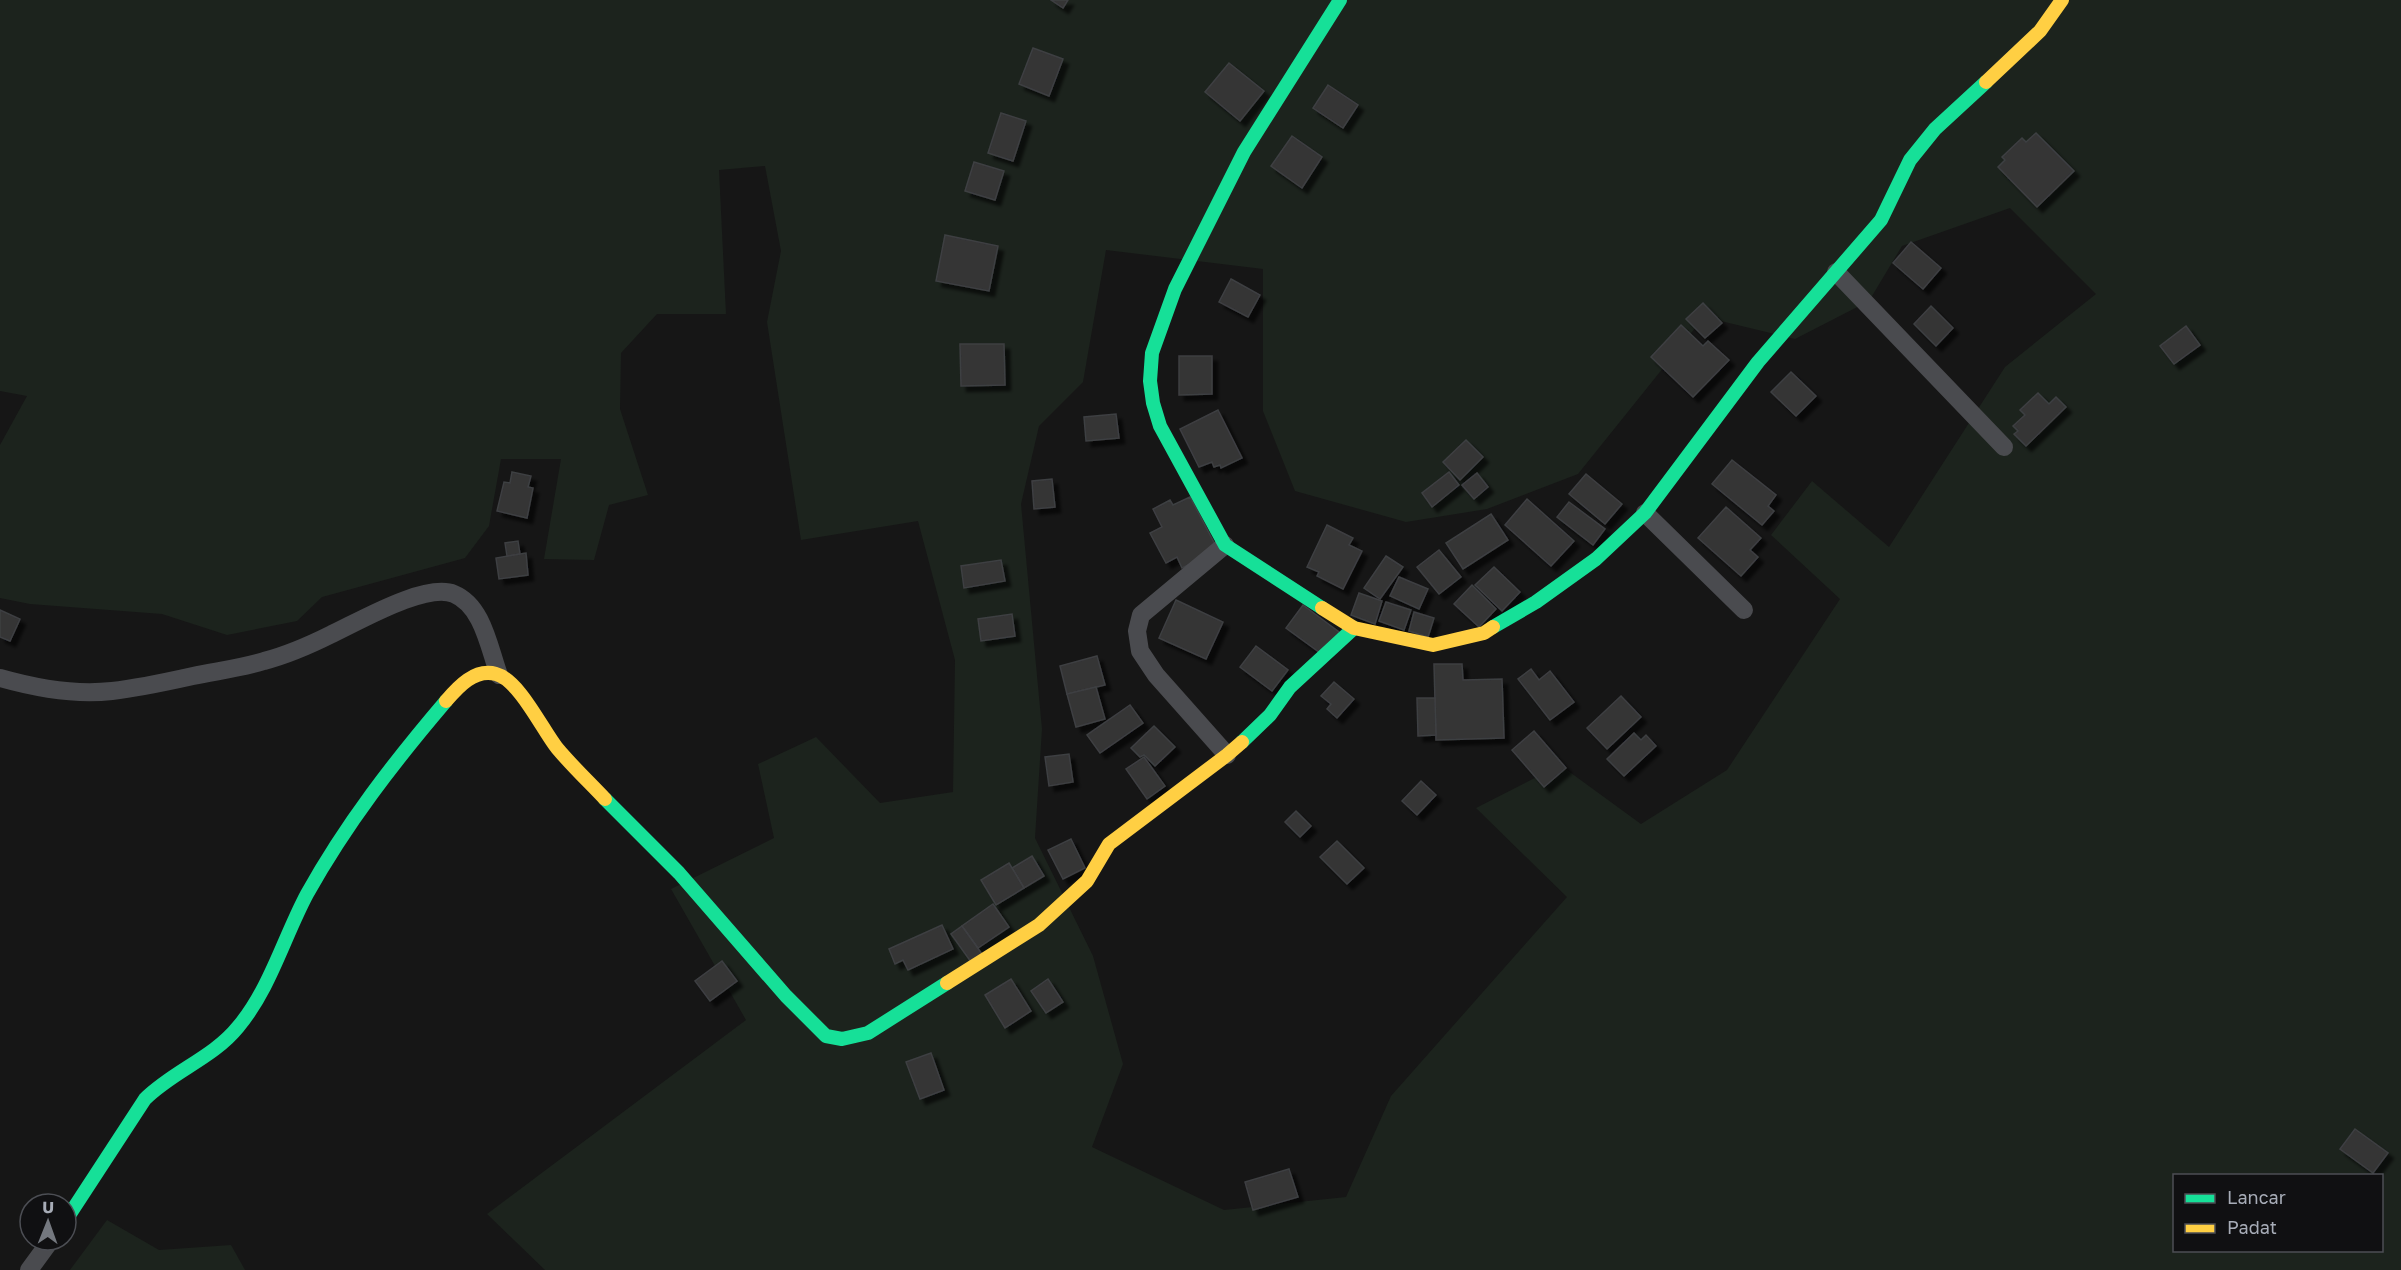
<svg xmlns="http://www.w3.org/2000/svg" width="2401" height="1270" font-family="'Golos Text',sans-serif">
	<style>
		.green { fill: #1c231d; fill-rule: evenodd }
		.building { fill: #343435; stroke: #3e3f42; stroke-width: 1.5; filter: url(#shadow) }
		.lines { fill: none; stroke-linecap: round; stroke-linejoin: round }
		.street { stroke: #4a4b4f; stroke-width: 18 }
		.fast { stroke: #16e098; stroke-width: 14 }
		.slow { stroke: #ffcf43; stroke-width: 14 }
	</style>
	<defs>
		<filter id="shadow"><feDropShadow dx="5.5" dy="5.5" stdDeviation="1.5" flood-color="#0009"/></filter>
	</defs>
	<rect width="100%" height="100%" fill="#161616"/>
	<!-- green -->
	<g class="green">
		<path d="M0 0H2401V1270H545L487 1214 746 1020 671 889 774 838 758 764 816 737 880 803 953 792 955 660 918 521 801 540 767 322 781 251 765 166 719 170 726 314H657L621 353 620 409 648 495 609 505 594 560 544 559 561 459H501L489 526 465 558 322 597 297 621 227 635 162 614 30 604 0 598V445L27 396 0 391ZM2010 208 2096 294 2005 367 1889 547 1812 481 1771 535 1840 599 1727 770 1641 824 1560 765 1476 808 1567 897 1391 1096 1346 1197 1224 1210 1092 1147 1123 1064 1093 956 1035 838 1042 729 1021 504 1039 426 1083 382 1106 250 1263 269V411L1295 491 1406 522 1487 509 1578 474 1704 317 1795 339 1869 301 1902 246ZM2174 1176H2382V1250H2174Z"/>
		<polygon points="107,1220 159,1250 231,1245 245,1270 70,1270"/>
	</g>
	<!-- building -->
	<g class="building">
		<polygon points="1051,0 1068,0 1063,8"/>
		<polygon points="1033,48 1063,59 1049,96 1019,84"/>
		<polygon points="1229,63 1264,91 1240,121 1205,92"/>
		<polygon points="1328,85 1358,105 1343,128 1313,108"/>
		<polygon points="1001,113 1026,121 1013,161 988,153"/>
		<polygon points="2036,133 2074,171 2037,207 1998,167 2005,160 2002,157 2022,138 2026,142"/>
		<polygon points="1292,136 1322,157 1302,188 1271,166"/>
		<polygon points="974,162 1004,171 995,200 965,191"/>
		<polygon points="945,235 998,246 989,291 936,281"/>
		<polygon points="1911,242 1941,268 1923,289 1893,263"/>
		<polygon points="1231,279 1260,295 1248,317 1219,302"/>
		<polygon points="1703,303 1722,323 1705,338 1686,319"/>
		<polygon points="1931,306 1953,328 1936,346 1914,324"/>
		<polygon points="1681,325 1703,346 1708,341 1729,360 1693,397 1651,357"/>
		<polygon points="2186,326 2200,345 2174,364 2160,346"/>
		<polygon points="960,344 1004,344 1005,385 961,386"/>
		<polygon points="1179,356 1212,356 1212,394 1179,395"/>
		<polygon points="1791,372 1816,396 1796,416 1771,392"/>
		<polygon points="2038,393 2049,404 2056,397 2066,407 2026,446 2014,434 2018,431 2013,426 2025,415 2020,410"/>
		<polygon points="1218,410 1242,458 1221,468 1220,465 1214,467 1212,462 1199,467 1180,429"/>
		<polygon points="1116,414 1119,438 1086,441 1084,417"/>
		<polygon points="1466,440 1483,457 1460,480 1443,462"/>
		<polygon points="1732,460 1776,495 1768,506 1774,511 1762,525 1712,484"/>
		<polygon points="512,472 531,476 528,487 533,488 527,518 497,511 504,482 510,483"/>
		<polygon points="1449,472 1459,485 1432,507 1422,493"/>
		<polygon points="1477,473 1488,487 1474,499 1462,485"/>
		<polygon points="1586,474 1622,504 1605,524 1569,494"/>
		<polygon points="1052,479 1055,507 1034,509 1032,481"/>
		<polygon points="1190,497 1218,550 1182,568 1177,557 1166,563 1150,533 1162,527 1153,509 1170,500 1173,505"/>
		<polygon points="1527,499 1574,541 1551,566 1505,525"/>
		<polygon points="1569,502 1605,529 1593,545 1557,517"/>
		<polygon points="1726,507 1761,538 1750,550 1758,557 1741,576 1698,538"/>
		<polygon points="1491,514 1508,540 1463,569 1446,543"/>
		<polygon points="1327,525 1353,538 1349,545 1362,551 1343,589 1317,576 1319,572 1307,567"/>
		<polygon points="518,541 520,554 507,556 505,543"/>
		<polygon points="1439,550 1461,577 1439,594 1417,567"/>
		<polygon points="526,553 528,575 499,579 496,558"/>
		<polygon points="1386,556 1403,567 1380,599 1364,588"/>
		<polygon points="1001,560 1005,581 964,588 961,566"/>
		<polygon points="1494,567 1520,592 1502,611 1475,585"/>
		<polygon points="1399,577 1428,589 1419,609 1390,596"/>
		<polygon points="1472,585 1496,609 1479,627 1454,604"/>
		<polygon points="1359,593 1382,601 1375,624 1351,615"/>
		<polygon points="1176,600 1223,622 1206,659 1159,638"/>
		<polygon points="1386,602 1411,610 1404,630 1379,621"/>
		<polygon points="1303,605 1339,632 1323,655 1286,628"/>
		<polygon points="0,610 20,619 10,641 0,637"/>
		<polygon points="1414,612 1434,618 1428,637 1409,631"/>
		<polygon points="1012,614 1015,636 981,641 978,619"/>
		<polygon points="1256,646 1288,670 1272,691 1240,667"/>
		<polygon points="1097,656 1105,685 1067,694 1060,666"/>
		<polygon points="1434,664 1462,664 1463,680 1502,679 1504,738 1436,740"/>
		<polygon points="1531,669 1539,680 1550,671 1574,702 1550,720 1518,679"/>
		<polygon points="1334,682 1354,699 1337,718 1327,709 1331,704 1321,696"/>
		<polygon points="1096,687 1105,719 1076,727 1067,694"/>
		<polygon points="1621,696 1641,717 1607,749 1587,728"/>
		<polygon points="1417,698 1435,698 1436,735 1418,736"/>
		<polygon points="1130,705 1143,723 1100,753 1087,735"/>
		<polygon points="1154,726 1175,747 1155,766 1144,755 1140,757 1131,748"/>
		<polygon points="1534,731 1566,768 1544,787 1512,750"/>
		<polygon points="1634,733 1641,740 1646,735 1656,746 1624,776 1607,759"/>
		<polygon points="1069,754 1073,782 1049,786 1045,757"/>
		<polygon points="1144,757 1165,786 1147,799 1126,769"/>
		<polygon points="1421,781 1436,795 1417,815 1402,801"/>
		<polygon points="1296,811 1311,826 1300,837 1285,822"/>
		<polygon points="1071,839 1085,868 1063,879 1048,850"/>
		<polygon points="1337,841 1364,868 1347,884 1320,857"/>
		<polygon points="1032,856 1044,876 1024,888 1012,868"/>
		<polygon points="1009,863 1024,888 996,905 981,880"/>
		<polygon points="993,904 1009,927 978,948 962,926"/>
		<polygon points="942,925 953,949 908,970 903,960 895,964 889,949"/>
		<polygon points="962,926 982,954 971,962 951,934"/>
		<polygon points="722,961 737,981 710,1001 695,981"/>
		<polygon points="1011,979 1031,1011 1005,1028 985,995"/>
		<polygon points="1048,979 1063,1002 1046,1013 1031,991"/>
		<polygon points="931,1053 944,1090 920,1099 906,1062"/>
		<polygon points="2355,1129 2388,1153 2373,1173 2340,1149"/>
		<polygon points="1289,1169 1298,1197 1253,1210 1245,1182"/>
	</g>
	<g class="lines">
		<!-- street -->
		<g class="street">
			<polyline points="1836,272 2004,447"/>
			<polyline points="1645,513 1744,610"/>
			<polyline points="1225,545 1141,615 1137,631 1140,651 1156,675 1227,755"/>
			<path d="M0 678C35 688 76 695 112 691 139 688 166 682 193 676 217 671 241 668 264 661 287 655 310 645 332 634 358 622 426 582 454 594 483 606 489 648 499 675"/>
			<polyline points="29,1270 51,1240"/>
		</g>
		<!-- fast -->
		<g class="fast">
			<polyline points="1322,608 1225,545 1160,426 1153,403 1150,381 1152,353 1175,289 1244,152 1340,0"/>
			<polyline points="1493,627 1536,602 1596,559 1645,513 1758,362 1881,220 1910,160 1935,129 1986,82"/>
			<polyline points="1242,742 1270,715 1290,687 1354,628"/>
			<polyline points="605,799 679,873 786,996 826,1036 842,1039 868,1033 947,983"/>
			<path d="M66 1220 145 1099C173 1071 213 1058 238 1027 270 989 284 937 307 894 346 824 394 762 446 701"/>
		</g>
		<!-- slow -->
		<g class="slow">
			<polyline points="1986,82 2040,31 2062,0"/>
			<polyline points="1322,608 1354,628 1433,645 1484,633 1493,627"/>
			<path d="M446 701C458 687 475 668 496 674 519 680 542 729 557 748 572 766 589 782 605 799"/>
			<polyline points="947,983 1039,925 1087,881 1109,844 1227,755 1242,742"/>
		</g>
	</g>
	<!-- legend -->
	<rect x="2173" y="1174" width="210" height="78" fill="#101012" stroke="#4c4e54" stroke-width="1.5"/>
	<rect x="2185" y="1194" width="30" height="9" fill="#16e098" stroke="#4c4e54" stroke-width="1.5"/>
	<text x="2227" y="1204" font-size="18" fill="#a7acb7">Lancar</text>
	<rect x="2185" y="1224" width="30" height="9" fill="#ffcf43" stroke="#4c4e54" stroke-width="1.5"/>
	<text x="2227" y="1234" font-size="18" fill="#a7acb7">Padat</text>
	<!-- north arrow -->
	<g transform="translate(48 1222) rotate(1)"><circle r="28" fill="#101012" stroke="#4c4e54" stroke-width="1.5"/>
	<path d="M0-4.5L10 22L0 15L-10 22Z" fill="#74787f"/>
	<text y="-9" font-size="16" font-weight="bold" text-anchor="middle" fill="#a7acb7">U</text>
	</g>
</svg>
